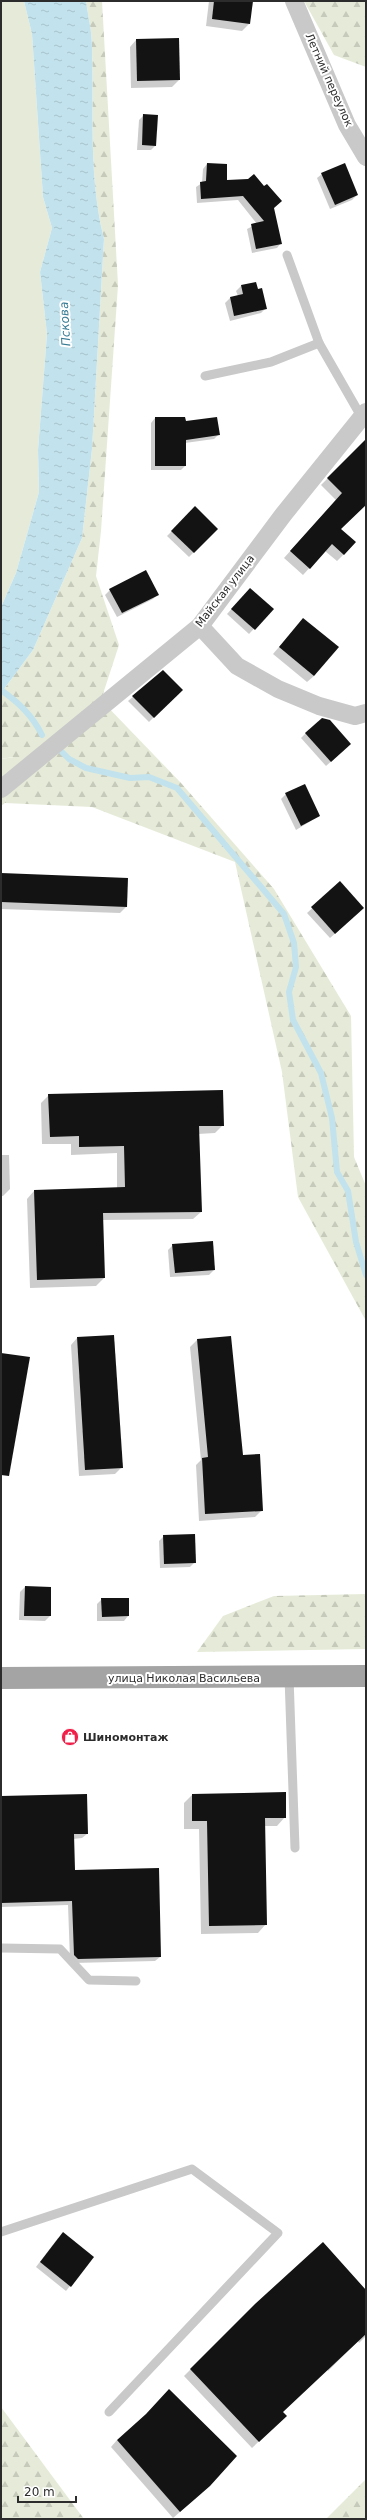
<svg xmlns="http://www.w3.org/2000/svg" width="367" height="2520" font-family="'DejaVu Sans',sans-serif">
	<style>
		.grass { fill: #e5ebd8 }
		.forest { fill: url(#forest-firs) }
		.water { fill: url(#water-ripples) }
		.shadow { fill: #0003 }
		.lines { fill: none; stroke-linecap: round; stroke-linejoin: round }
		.stream { stroke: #c2e2ed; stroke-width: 6 }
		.building { fill: #131313 }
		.service { stroke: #c9c9c9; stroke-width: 9 }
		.minor { stroke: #c9c9c9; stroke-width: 18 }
		.primary { stroke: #a4a4a4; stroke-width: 22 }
		.labels { text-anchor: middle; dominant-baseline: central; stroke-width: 4; stroke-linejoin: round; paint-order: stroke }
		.street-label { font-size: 11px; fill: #2c2c2c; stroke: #fff }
		.poi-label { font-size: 11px; font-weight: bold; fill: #2c2c2c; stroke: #fff; text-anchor: start }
		.water-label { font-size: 12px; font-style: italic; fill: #357a93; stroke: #fff }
	</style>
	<defs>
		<pattern id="forest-firs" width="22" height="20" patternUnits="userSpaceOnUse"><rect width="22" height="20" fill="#e5ebd8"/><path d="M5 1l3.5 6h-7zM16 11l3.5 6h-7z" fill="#c5caba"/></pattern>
		<pattern id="water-ripples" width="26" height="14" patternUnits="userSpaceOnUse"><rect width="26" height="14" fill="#c2e2ed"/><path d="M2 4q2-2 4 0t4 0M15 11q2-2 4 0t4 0" fill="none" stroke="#a7c2cb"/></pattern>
	</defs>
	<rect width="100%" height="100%" fill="#fff"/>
	<!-- grass -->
	<g class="grass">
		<polygon points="1,1 24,1 32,34 43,197 52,228 40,272 47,334 38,450 39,492 16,573 1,607"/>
		<polygon points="14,757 5,803 1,806 1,759"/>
	</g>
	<!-- forest -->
	<g class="forest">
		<path d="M86 1H102L118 285 101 531 96 576 119 645 101 700 181 783 274 889 351 1016 354 1157 366 1186V1321L298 1197 282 1072 235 862 92 807 5 803 13 757 1 759V693L33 650 82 538 92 449 104 239C88 176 94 110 92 47 92 31 88 16 86 1Z"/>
		<polygon points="304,1 366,1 366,67 334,55"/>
		<polygon points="366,1594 366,1649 197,1652 223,1616 274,1596"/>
		<polygon points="1,2407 84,2519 1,2519"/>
		<polygon points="366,2479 366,2519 326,2519"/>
	</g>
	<!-- water -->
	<path class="water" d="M24 1H86C88 16 92 31 92 47 94 110 88 176 104 239L92 449 82 538 33 650 1 693V607L16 573 39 492 38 450 47 334 40 272 52 228 43 197 32 34Z"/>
	<!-- shadow -->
	<g class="shadow">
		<polygon points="209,1 252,1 249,24 242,31 206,26"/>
		<polygon points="136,40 179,80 172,87 131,88 130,47"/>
		<polygon points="144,115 155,146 151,150 137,150 139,120"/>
		<polygon points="207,164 225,181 273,208 281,243 277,248 252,253 247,229 257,224 238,200 197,203 196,187 202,183 203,169"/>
		<polygon points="322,174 357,195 352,200 330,209 317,178"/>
		<polygon points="255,283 266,308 261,313 230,321 225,303 230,298 238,296 236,291 241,286"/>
		<polygon points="155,418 184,418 185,422 219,434 214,439 185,443 185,466 181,470 151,470 151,423"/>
		<polygon points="360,446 366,451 366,503 340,529 344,554 337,561 325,551 303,575 284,558 336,500 321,485"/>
		<polygon points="195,508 217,529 189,557 167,536"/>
		<polygon points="110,590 158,594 153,599 117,617 105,595"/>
		<polygon points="245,594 272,609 249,634 227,614"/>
		<polygon points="297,626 314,676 307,682 273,654"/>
		<polygon points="163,672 181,690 149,722 128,701"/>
		<polygon points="306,733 345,749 326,766 301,738"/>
		<polygon points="286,794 319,816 296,830 281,799"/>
		<polygon points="1,874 126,907 120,913 1,909"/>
		<polygon points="340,883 358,913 330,938 307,913"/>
		<polygon points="49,1095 223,1125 215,1133 198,1134 201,1212 193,1219 102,1220 104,1278 96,1286 30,1288 27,1199 34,1191 117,1189 117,1153 71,1155 71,1144 42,1144 41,1103"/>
		<polygon points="1,1155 9,1155 10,1189 3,1196 1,1196"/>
		<polygon points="173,1245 214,1270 209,1275 170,1277 168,1250"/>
		<polygon points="77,1338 122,1467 115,1474 79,1476 71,1345"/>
		<polygon points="197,1340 262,1510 255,1517 199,1521 196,1465 201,1460 190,1347"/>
		<polygon points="164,1536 195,1562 190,1567 160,1568 159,1541"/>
		<polygon points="25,1587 50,1616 45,1621 19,1620 20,1592"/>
		<polygon points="102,1599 128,1616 124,1621 97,1621 97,1604"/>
		<polygon points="192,1795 285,1817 277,1826 264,1826 266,1924 258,1933 201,1934 199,1829 184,1829 184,1803"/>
		<polygon points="1,1797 87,1834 82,1838 73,1839 74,1871 160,1957 155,1961 73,1963 70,1960 68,1905 1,1907"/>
		<polygon points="58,2238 70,2286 66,2291 36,2267"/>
		<polygon points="366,2291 366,2336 359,2343 358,2341 328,2371 326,2368 282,2412 279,2422 252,2448 184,2376 256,2304"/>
		<polygon points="117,2440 202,2493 173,2518 111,2447"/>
	</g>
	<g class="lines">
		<!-- stream -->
		<g class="stream">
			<path d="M1 690C19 703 32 715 42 735"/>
			<polyline points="62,752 69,759 86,768 130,778 149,777 177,788 284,914 294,943 296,967 289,992 293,1020 321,1073 332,1118 337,1172 348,1191 356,1242 366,1275"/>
		</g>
	</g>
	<!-- building -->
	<g class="building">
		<polygon points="214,1 253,1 250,24 212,19"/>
		<polygon points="179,38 180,80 137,81 136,39"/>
		<polygon points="143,114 158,115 156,146 142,145"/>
		<polygon points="207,163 227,164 227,180 248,179 254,174 264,186 267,184 282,201 274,208 282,244 256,249 251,224 264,221 243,196 201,199 200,182 206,181"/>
		<polygon points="345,163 358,195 335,205 321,173"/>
		<polygon points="256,282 258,289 262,288 267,309 234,316 230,297 243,294 241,285"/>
		<polygon points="155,417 185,417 186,421 217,417 220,435 186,440 186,466 155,466"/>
		<polygon points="366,439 366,505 341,529 356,542 344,555 332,544 310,569 290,551 342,493 327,478"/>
		<polygon points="195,506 218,529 194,553 171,531"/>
		<polygon points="146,570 159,595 122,613 109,589"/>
		<polygon points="250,588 274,609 255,630 231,609"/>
		<polygon points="303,618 339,647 314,676 279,647"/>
		<polygon points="163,670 183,690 154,718 132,696"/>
		<polygon points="322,718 330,720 351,744 331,762 305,733"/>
		<polygon points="305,784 320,816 301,826 285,793"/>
		<polygon points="1,873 128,878 127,907 1,902"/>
		<polygon points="340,881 364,908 335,934 311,907"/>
		<polygon points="223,1090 224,1126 199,1126 202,1212 103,1213 105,1278 37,1280 34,1190 125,1187 124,1146 79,1147 79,1136 50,1137 48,1094"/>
		<polygon points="213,1241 215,1270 175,1273 172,1244"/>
		<polygon points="114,1335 123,1468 85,1470 77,1337"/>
		<polygon points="231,1336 243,1455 260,1454 263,1511 205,1514 202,1458 208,1457 197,1339"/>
		<polygon points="1,1353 30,1357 9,1476 1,1475"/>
		<polygon points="195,1534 196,1563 164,1564 163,1535"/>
		<polygon points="25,1586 51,1587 51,1616 24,1616"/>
		<polygon points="101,1598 129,1598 129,1616 102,1617"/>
		<polygon points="286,1792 286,1818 265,1818 267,1925 209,1926 207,1821 192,1821 192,1794"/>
		<polygon points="87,1794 88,1834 74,1834 75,1870 159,1868 161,1957 78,1959 74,1955 72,1901 1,1903 1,1796"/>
		<polygon points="63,2232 94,2257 71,2287 40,2262"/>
		<polygon points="323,2242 366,2290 366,2334 283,2412 287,2416 259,2442 190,2369 255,2304"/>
		<polygon points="169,2389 237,2456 210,2486 180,2512 117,2440 146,2414"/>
	</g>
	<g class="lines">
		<!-- service -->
		<g class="service">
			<polyline points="287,255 319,343 362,418"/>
			<polyline points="205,376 271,362 319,343"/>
			<polyline points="289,1677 295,1848"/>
			<polyline points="1,1948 60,1949 89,1980 136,1981"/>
			<polyline points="1,2232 192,2169 278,2233 109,2412"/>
		</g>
		<!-- minor -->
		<g class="minor">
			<polyline points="294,1 347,125 366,157"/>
			<polyline points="200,626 237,666 278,689 319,706 355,716 366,713"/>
			<polyline points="1,789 200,626 283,515 366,412"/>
		</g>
		<!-- primary -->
		<polyline class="primary" points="1,1678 366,1676"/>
	</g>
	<!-- icons -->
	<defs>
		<symbol id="shop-disc" viewBox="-11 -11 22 22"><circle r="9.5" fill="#f1204a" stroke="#fff"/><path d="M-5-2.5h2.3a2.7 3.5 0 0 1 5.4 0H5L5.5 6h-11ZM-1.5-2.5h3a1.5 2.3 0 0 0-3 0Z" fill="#fff"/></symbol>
	</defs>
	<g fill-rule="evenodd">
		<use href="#shop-disc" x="60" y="1727" width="20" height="20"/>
	</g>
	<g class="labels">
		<!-- street labels -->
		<g class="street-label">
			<text transform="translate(329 80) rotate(66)">Летний переулок</text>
			<text transform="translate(225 591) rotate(-52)">Майская улица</text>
			<text x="184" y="1678">улица Николая Васильева</text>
		</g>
		<!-- poi labels -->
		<g class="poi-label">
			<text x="83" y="1737">Шиномонтаж</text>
		</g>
		<!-- water labels -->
		<g class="water-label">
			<text transform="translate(65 324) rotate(-93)">Пскова</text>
		</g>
	</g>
	<!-- border -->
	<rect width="367" height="2520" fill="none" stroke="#2c2c2c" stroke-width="4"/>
	<!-- scale -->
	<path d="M18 2496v6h58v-6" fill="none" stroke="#2c2c2c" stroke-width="2"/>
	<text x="24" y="2496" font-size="12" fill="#2c2c2c" stroke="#ffffff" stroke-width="3" paint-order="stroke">20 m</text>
</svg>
